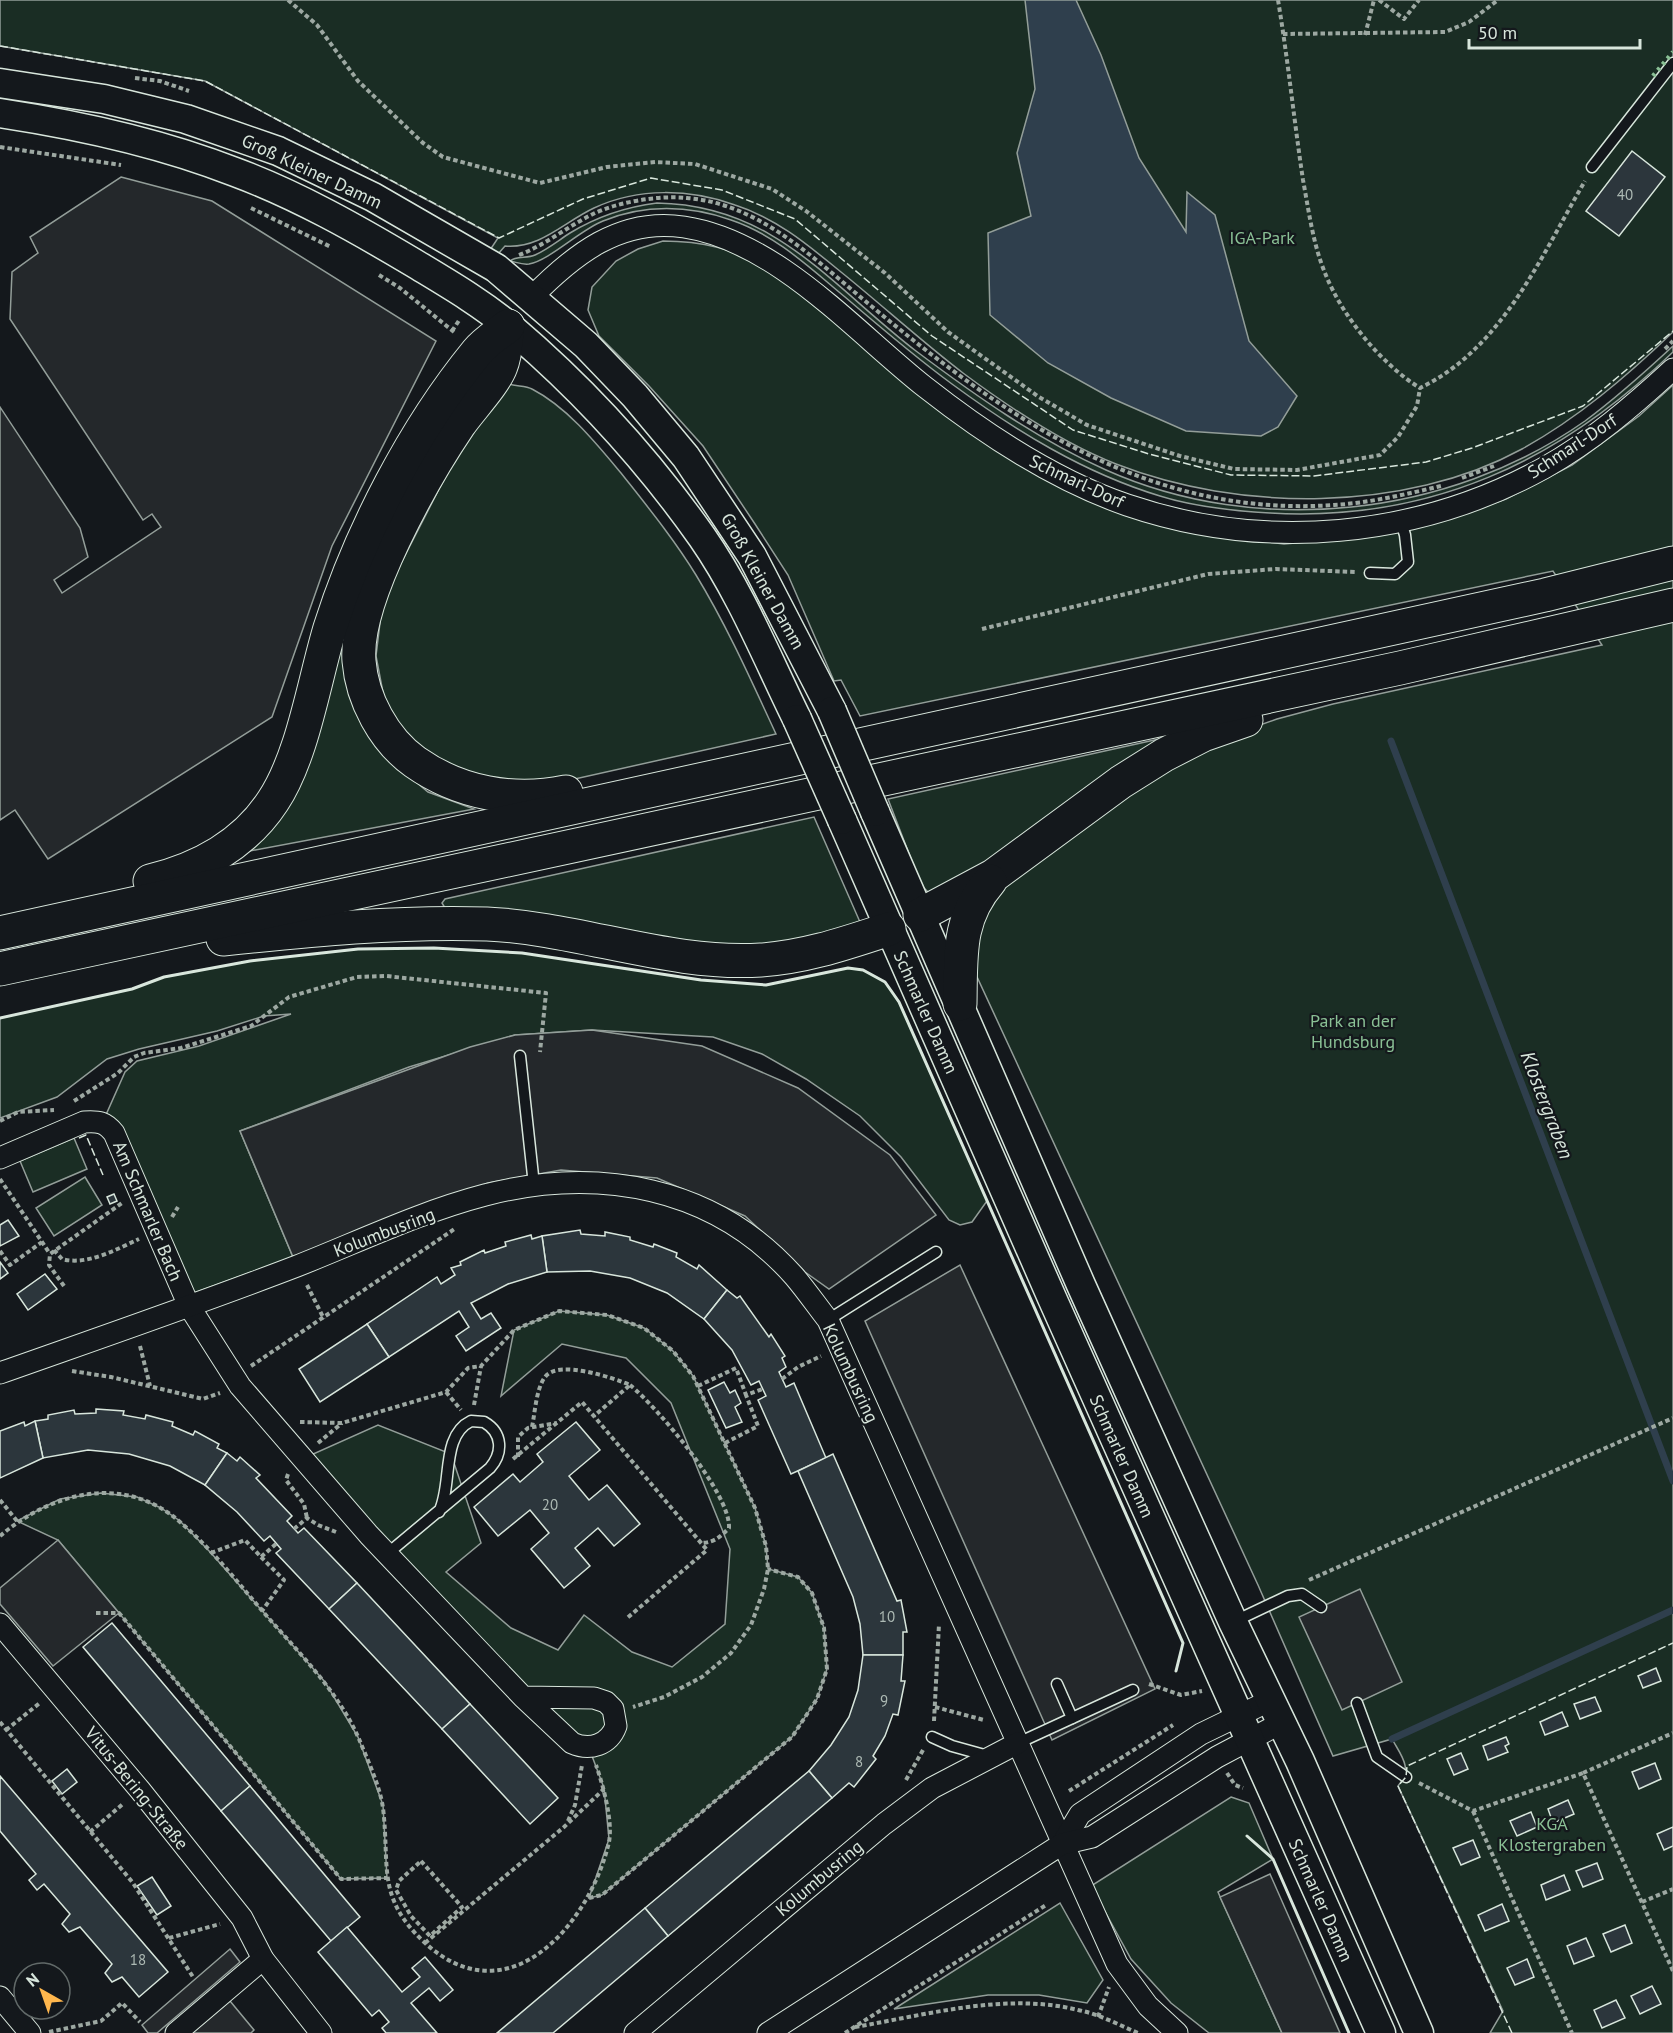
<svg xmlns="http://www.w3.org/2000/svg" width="1673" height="2033" font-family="'PT Sans',sans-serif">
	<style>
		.green { fill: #1a2d24; stroke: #939e99; stroke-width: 1.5 }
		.parking { fill: #24282b; stroke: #939e99; stroke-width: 1.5 }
		.water { fill: #2f3f4d; stroke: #939e99; stroke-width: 1.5 }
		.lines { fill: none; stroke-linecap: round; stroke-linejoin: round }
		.stream { stroke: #2f3f4d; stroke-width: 7 }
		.building { fill: #2c363c; stroke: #d8e6dc; stroke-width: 1.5 }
		.lane-casing { stroke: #d8e6dc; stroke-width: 13 }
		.street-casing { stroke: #d8e6dc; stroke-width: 23 }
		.secondary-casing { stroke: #d8e6dc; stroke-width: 31 }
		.highway-casing { stroke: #d8e6dc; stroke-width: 35 }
		.path { stroke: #9da8a2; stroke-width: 4; stroke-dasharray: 4.5 3; stroke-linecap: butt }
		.lane { stroke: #14181c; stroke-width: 10 }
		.street { stroke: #14181c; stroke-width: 21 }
		.secondary { stroke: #14181c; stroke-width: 28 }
		.highway { stroke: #14181c; stroke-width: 33 }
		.secondary-bridge-casing { stroke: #d8e6dc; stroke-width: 31; stroke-linecap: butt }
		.secondary-bridge { stroke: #14181c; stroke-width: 28 }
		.hedge { stroke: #8ac095; stroke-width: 4.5; stroke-dasharray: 3 4.5; stroke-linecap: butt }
		.fence { stroke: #d8e6dc; stroke-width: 1.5; stroke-dasharray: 8 3; stroke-linecap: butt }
		.wall { stroke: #d8e6dc; stroke-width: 3 }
		.labels { text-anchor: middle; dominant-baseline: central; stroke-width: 4.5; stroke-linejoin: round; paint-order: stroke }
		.number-label { font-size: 15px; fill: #adbab4 }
		.street-label { font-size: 18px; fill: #d8e6dc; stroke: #14181c }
		.park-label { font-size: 18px; fill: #8ac095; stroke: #14181c }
		.water-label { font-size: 20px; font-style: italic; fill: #d8e6dc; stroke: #14181c }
	</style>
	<rect width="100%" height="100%" fill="#14181c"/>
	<!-- green -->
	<g class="green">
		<path d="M0 0H1673V332C1626 377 1578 418 1522 449 1405 513 1239 512 1116 464 1062 443 1010 408 963 373 921 341 882 305 841 272 808 245 776 218 735 205 690 189 639 187 594 208 564 222 540 249 505 246L498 254 490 250 498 238 205 81 0 46Z"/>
		<path d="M657 203C775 205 830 285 916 351 976 396 1037 439 1106 470 1258 538 1449 517 1585 421 1616 398 1645 372 1673 346V352C1559 462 1430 522 1270 513 1234 511 1195 507 1160 496 1084 473 1016 431 952 384 915 357 880 327 845 297 810 268 776 235 731 220 689 205 644 204 603 221 580 230 550 260 529 264 522 265 516 262 510 261 516 255 527 259 535 255 548 249 559 240 570 233 598 216 625 207 657 203Z"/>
		<path d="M663 241C702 241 734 249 767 268L974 435 1043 476 1127 516 1206 534 1284 544 1365 537 1439 522 1506 499 1572 465 1639 416 1673 385V2033H1490L1503 2011 1398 1786C1413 1768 1402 1757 1392 1739L1333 1756 1258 1585 972 966V945L992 893 1110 804 1229 736 1277 719 1333 704 1602 645 1553 571 860 716 841 680 834 681 788 575 755 524 703 446 649 386 599 336 588 310 592 287 616 261 638 249Z"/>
		<path d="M506 383C515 387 525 385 532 389 567 407 596 443 621 473 647 506 674 539 696 575 727 626 751 680 776 734L548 785 463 776 404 734 384 698 376 656 382 606 396 573 458 452Z"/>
		<polygon points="362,589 391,761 428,792 474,809 239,853 343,622"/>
		<polygon points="1177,735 937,894 928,892 921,885 888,799"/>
		<polygon points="814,817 860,922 812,942 732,948 445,908 442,903 445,899"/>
		<polygon points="434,948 522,953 701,980 766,985 848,968 863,970 885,982 899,1002 987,1201 972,1222 960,1225 949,1220 901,1157 860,1116 806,1079 762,1054 713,1037 592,1030 515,1035 409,1067 240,1131 293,1257 194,1293 105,1117 125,1072 137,1061 199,1046 291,1014 264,1016 217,1031 139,1049 107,1059 57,1097 0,1118 0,1018 132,989 164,977 250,961 358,949"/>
		<polygon points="74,1138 87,1169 33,1192 20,1161"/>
		<polygon points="85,1177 102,1205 54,1236 36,1208"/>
		<polygon points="559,1311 607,1315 644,1328 673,1351 693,1376 755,1508 766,1546 768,1569 798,1577 812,1593 824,1628 827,1669 817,1699 792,1737 602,1895 589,1898 609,1839 604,1788 589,1748 580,1747 302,1459 378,1425 451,1454 481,1543 446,1572 511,1628 558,1650 584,1615 632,1652 672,1667 725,1624 730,1549 671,1403 626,1358 562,1344 501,1396 514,1330"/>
		<polygon points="101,1493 137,1497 161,1508 180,1521 211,1553 325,1682 358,1737 383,1805 387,1878 341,1879 58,1540 17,1521 60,1499"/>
		<polygon points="1231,1797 1249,1803 1273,1859 1218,1892 1282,2033 1209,2033 1171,2003 1131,1959 1091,1886"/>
		<polygon points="1060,1903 1103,1980 1087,2003 1039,1995 988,1995 894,2009"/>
	</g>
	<!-- parking -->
	<g class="parking">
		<polygon points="121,177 212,201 436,341 332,546 272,717 48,859 15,810 0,820 0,407 80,528 88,557 54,580 62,593 161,527 152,514 143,520 10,319 12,272 38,253 30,237"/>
		<polygon points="592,1030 702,1046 798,1088 890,1155 936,1215 829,1289 805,1272 745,1216 657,1178 561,1170 488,1183 293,1257 240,1131 470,1047 515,1035"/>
		<polygon points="960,1265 1155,1689 1052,1740 865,1321"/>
		<polygon points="58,1540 119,1613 53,1666 0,1604 0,1588"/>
		<polygon points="1360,1589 1402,1682 1342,1710 1299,1617"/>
		<polygon points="1270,1874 1340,2033 1282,2033 1220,1897"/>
		<polygon points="230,1949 240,1962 157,2033 148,2033 142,2025"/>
		<polygon points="230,2001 254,2030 251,2033 192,2033"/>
	</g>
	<!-- water -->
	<polygon class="water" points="1025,0 1076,0 1101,55 1139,158 1186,232 1187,192 1215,215 1249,341 1297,396 1278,427 1261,436 1186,431 1111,398 1048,363 990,315 988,233 1031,216 1017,153 1035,89"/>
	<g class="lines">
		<!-- stream -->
		<g class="stream">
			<polyline points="1391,741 1673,1481"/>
			<polyline points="1392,1739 1673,1610"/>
		</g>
	</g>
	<!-- building -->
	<g class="building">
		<polygon points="1632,151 1665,177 1619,236 1586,211"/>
		<polygon points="114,1194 117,1201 110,1204 107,1197"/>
		<polygon points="8,1220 19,1236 0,1246 0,1225"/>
		<polygon points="580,1230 581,1234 605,1236 605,1232 630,1237 630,1240 653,1247 654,1244 677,1253 676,1257 697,1269 699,1265 727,1290 704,1319 667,1293 630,1278 590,1271 547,1272 542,1236"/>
		<polygon points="531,1235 532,1239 542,1236 547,1272 508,1284 471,1303 481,1319 491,1313 501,1328 466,1351 456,1336 469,1327 459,1311 389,1357 367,1324 437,1277 441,1284 455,1275 451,1268 461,1265 460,1262 484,1250 485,1253 506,1246 505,1242"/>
		<polygon points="0,1262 8,1273 0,1279"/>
		<polygon points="45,1274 57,1289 28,1310 17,1294"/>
		<polygon points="727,1290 737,1298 740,1296 769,1337 771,1334 785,1356 782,1358 786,1367 779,1372 786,1387 794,1383 826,1458 791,1474 758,1400 766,1396 759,1381 751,1385 732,1350 704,1319"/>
		<polygon points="367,1324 389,1357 320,1402 299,1369"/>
		<polygon points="724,1382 730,1393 735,1390 741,1403 735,1407 742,1422 726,1428 708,1390"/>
		<polygon points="96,1409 124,1411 123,1415 145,1419 146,1415 173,1422 172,1426 193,1435 195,1431 219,1444 217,1448 227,1453 205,1485 170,1466 129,1454 88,1450 43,1458 35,1421 48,1419 48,1415 74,1410 75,1414 96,1413"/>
		<polygon points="35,1421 43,1458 0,1478 0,1431 24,1422 25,1426"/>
		<polygon points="576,1422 600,1450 569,1476 589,1500 607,1485 640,1524 614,1546 598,1528 575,1548 590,1566 564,1588 531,1549 549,1533 530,1510 498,1536 474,1507 513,1474 520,1482 543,1462 537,1454"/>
		<polygon points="227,1453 237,1461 240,1457 260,1475 256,1478 292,1516 287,1521 298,1533 304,1528 357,1583 329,1609 276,1553 281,1549 270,1536 264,1541 237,1512 205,1485"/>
		<polygon points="833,1454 897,1601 901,1600 907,1632 903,1632 903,1655 863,1655 860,1624 853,1597 798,1471"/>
		<polygon points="357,1583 470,1704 442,1729 329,1609"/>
		<polygon points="112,1623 250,1786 221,1811 83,1647"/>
		<polygon points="863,1655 903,1655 901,1681 905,1681 898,1715 893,1714 885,1736 873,1756 876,1759 854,1787 849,1783 832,1798 809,1771 831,1745 849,1717 858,1690"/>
		<polygon points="1656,1668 1661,1681 1643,1688 1638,1676"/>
		<polygon points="1595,1697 1601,1711 1580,1719 1574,1704"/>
		<polygon points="470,1704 558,1798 530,1824 442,1729"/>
		<polygon points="1562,1712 1568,1726 1545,1735 1540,1722"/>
		<polygon points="1506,1737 1509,1744 1505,1746 1508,1752 1488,1760 1483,1746"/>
		<polygon points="1461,1753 1468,1769 1454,1775 1447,1759"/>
		<polygon points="1655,1763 1661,1779 1639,1789 1632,1772"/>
		<polygon points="67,1769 77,1782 62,1794 52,1781"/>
		<polygon points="809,1771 832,1798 668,1936 645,1908"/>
		<polygon points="0,1776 168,1972 139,1997 122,1977 112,1982 105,1973 112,1964 80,1927 69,1932 62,1924 70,1914 44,1884 37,1890 29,1880 36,1874 0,1831"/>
		<polygon points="250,1786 360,1917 331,1941 221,1811"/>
		<polygon points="1568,1800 1574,1814 1553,1823 1548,1809"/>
		<polygon points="1531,1812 1537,1827 1517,1836 1510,1821"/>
		<polygon points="1673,1827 1673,1846 1664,1850 1657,1834"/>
		<polygon points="1473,1840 1480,1857 1461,1865 1453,1848"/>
		<polygon points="1597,1863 1603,1879 1583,1887 1576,1871"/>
		<polygon points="1564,1875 1570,1890 1546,1900 1541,1885"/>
		<polygon points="152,1877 171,1906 157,1915 137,1886"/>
		<polygon points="1502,1904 1509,1921 1485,1931 1478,1915"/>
		<polygon points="645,1908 668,1936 553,2033 497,2033"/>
		<polygon points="1625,1925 1632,1943 1611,1952 1603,1934"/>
		<polygon points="347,1927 402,1992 420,1977 412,1968 425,1957 453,1990 440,2001 429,1988 411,2003 437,2033 386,2033 382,2028 389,2022 379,2010 372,2016 318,1952"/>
		<polygon points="1586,1938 1594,1956 1574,1964 1567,1946"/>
		<polygon points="1527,1959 1534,1977 1515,1985 1507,1968"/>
		<polygon points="1652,1986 1661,2004 1640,2014 1631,1996"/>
		<polygon points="1616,2000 1625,2018 1602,2028 1594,2010"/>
	</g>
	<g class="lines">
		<defs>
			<g id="lane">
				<polyline points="1592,167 1673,63"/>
				<polyline points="1370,573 1395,574 1408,562 1405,535 1401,522"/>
				<polyline points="520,1056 534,1185"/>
				<polyline points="828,1320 936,1252"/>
				<path d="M387 1554 490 1468C503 1453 503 1433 484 1422L471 1421C440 1436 453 1485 439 1512"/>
				<polyline points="1233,1622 1288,1596 1302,1594 1321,1607"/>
				<polyline points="1057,1684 1072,1718"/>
				<polyline points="1357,1703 1377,1757 1406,1777"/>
				<polyline points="932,1737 952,1746 988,1756"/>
				<polyline points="1018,1743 1133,1690"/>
			</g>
			<g id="street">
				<path d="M531 298C573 255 620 217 684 227 777 241 854 331 925 387 986 435 1054 480 1127 505 1265 552 1417 538 1544 468 1591 442 1634 405 1673 369"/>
				<path d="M0 1158 84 1122C99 1121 105 1122 114 1133L189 1306 240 1386 369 1535 523 1697 572 1743C590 1751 609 1745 616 1726L613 1709 606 1702 594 1698 523 1697"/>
				<path d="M0 1373C99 1338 198 1304 297 1266 358 1242 420 1212 485 1195 598 1166 714 1186 794 1276 806 1290 817 1306 828 1320L1117 1964 1148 2006 1177 2033"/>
				<polyline points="0,1624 140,1790 242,1918 263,1959 321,2033"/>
				<polyline points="1062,1844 1080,1814 1201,1734 1271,1700"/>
				<polyline points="0,1997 30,2033"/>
				<polyline points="176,2033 263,1959"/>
				<polyline points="635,2033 884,1824 932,1788 1018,1743"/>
				<polyline points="768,2033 1062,1844 1092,1837 1217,1757 1281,1723"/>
			</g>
			<g id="secondary">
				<polyline points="0,83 104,99 186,119 278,151 373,197 496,268 586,345 635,396 686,457 752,556 832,711"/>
				<path d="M0 113C79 125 161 143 235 172 297 195 357 229 414 263 447 283 480 302 510 327 583 389 647 459 702 537 741 593 767 658 797 719"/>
				<polyline points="875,812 1081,1285 1233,1622 1300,1761 1419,2033"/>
				<polyline points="842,820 1052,1298 1381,2033"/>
			</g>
			<g id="highway">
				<path d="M508 326C506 338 506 354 501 366 495 383 470 409 459 425 424 477 354 599 359 661 362 699 384 740 415 762 459 793 513 803 566 792"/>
				<path d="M150 881C199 869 245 844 273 801 303 756 314 681 330 628 360 533 414 429 477 352 485 342 498 334 508 326"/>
				<polyline points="920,915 993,876 1121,782 1164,755 1203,735 1246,720"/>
				<polyline points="0,933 1545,595 1673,563"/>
				<path d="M223 939C310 930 399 921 487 924 578 928 671 966 761 960 806 957 846 943 889 929"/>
				<polyline points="0,969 1400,668 1673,605"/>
				<path d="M960 1004C961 956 957 919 990 881"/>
			</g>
		</defs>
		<!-- lane casing -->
		<use href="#lane" class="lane-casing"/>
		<!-- street casing -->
		<use href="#street" class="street-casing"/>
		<!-- secondary casing -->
		<use href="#secondary" class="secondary-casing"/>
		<!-- highway casing -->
		<use href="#highway" class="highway-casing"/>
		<!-- path -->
		<g class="path">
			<polyline points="288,0 317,25 358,81 423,143 443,157 540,183 607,167 655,162 695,164 772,189 806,211 885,273 948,332 1039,397 1087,425 1180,456 1234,469 1297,470 1380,455 1398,437 1417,406 1420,388"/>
			<path d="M1278 0C1288 60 1294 120 1303 180 1309 212 1313 244 1325 273 1342 316 1381 364 1420 388 1503 348 1541 256 1585 181"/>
			<polyline points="1379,0 1404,19 1419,0"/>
			<polyline points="1283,34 1445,32 1469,22 1498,0"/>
			<polyline points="1365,35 1374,0"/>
			<polyline points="135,78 160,81 189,91"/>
			<polyline points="0,147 121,165"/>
			<polyline points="251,208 331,247"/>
			<path d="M519 255C545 245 567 227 591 215 616 202 659 195 687 198 761 204 815 260 870 305 1006 418 1148 518 1334 505 1369 503 1407 494 1441 486"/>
			<polyline points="379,275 400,288 454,332"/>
			<polyline points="452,331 460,319"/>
			<polyline points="1665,349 1673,341"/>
			<polyline points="1462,478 1494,466"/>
			<polyline points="982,629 1208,574 1276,569 1356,572"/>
			<polyline points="74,1101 118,1073 134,1057 144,1053 181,1048 251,1026 289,997 357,977 386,976 546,993 540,1052"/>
			<polyline points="0,1121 18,1112 54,1110"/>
			<polyline points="0,1179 50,1254"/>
			<polyline points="172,1217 178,1207"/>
			<path d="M54 1250 62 1259C87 1266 117 1249 139 1239"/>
			<polyline points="0,1251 10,1265 42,1242"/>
			<polyline points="307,1285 324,1319"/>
			<polyline points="64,1286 49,1265 50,1254 122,1203"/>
			<polyline points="140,1346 150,1386"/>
			<polyline points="251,1366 456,1228"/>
			<polyline points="72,1371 111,1377 203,1399 220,1393"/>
			<polyline points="782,1379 798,1367 821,1356"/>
			<path d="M630 1385C657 1407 731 1494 729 1528 720 1537 715 1542 702 1543"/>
			<polyline points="698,1386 736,1368 746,1395"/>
			<polyline points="446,1392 461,1410"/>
			<polyline points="474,1405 481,1366"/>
			<polyline points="300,1422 342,1423 446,1392 468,1368 481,1366 514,1330 559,1311 607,1315 644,1328 673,1351 693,1376 755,1508 766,1546 768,1569 764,1589 751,1625 731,1653 702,1677 664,1697 633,1707"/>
			<path d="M532 1427C535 1413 536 1389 545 1377 558 1359 614 1378 630 1385L594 1416"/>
			<polyline points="318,1443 342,1423"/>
			<polyline points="725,1443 758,1426 746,1395 763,1389"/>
			<polyline points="518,1457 518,1437 528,1428 557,1423"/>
			<polyline points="513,1459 582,1402 707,1550 626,1619"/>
			<polyline points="288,1474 286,1480 304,1504 307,1518"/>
			<polyline points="0,1500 17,1521"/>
			<polyline points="294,1529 307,1518 318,1525 336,1532"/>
			<path d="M0 1536C52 1492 124 1473 180 1522 212 1549 238 1583 265 1614 299 1653 338 1691 359 1739 367 1759 380 1786 383 1808 390 1866 376 1897 424 1942 508 2020 590 1924 609 1842 613 1821 603 1785 596 1765"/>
			<polyline points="211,1553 245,1540 261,1557 277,1543"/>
			<polyline points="261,1557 284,1580 262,1611"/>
			<polyline points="1309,1580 1673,1418"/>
			<polyline points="96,1613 119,1613 341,1879 387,1878"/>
			<polyline points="1149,1684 1181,1695 1202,1691"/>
			<polyline points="935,1707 984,1720"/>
			<polyline points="934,1721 939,1624"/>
			<polyline points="0,1722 133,1883 193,1977"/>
			<polyline points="6,1730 41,1702"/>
			<polyline points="1227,1773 1235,1785 1243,1788"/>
			<polyline points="1583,1773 1673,1733"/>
			<polyline points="906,1780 923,1750"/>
			<polyline points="1419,1783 1473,1811 1583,1773 1673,1971"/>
			<polyline points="1069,1791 1173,1725"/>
			<polyline points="1473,1811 1572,2033"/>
			<polyline points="568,1821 575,1805 582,1765"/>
			<polyline points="90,1832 124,1803"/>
			<polygon points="421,1861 462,1907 430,1936 411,1916 396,1890 399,1881"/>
			<polyline points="589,1898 602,1895 792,1737 817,1699 827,1669 824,1628 812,1593 798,1577 768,1569"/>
			<polyline points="1642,1902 1673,1889"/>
			<polyline points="169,1938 220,1924"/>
			<polyline points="425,1943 564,1827 604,1789"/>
			<polyline points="1098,2017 1109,1987"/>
			<path d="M855 2027C926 2015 1006 1992 1078 2010 1099 2014 1119 2025 1138 2033"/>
			<polyline points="49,2032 101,2021 122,2003 140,2022"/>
			<polyline points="845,2033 1046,1905"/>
		</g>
		<!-- lane -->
		<use href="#lane" class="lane"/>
		<!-- street -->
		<use href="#street" class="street"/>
		<!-- secondary -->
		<use href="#secondary" class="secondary"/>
		<!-- highway -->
		<use href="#highway" class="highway"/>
		<defs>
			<g id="secondary-bridge">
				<polyline points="832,711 875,812"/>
				<polyline points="797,719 842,820"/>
			</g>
		</defs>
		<!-- secondary-bridge casing -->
		<use href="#secondary-bridge" class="secondary-bridge-casing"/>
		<!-- secondary-bridge -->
		<use href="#secondary-bridge" class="secondary-bridge"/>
		<!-- hedge -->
		<polyline class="hedge" points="1653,76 1673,52"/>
		<!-- fence -->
		<g class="fence">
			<polyline points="0,46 205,81 499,238 583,199 651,178 722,190 795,219 932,336 1073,430 1149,454 1231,475 1314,476 1426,462 1472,448 1583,406 1673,331"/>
			<polyline points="79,1138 86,1135 103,1175"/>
			<polyline points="1512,2033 1398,1786 1406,1777 1407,1766 1673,1643"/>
		</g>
		<!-- wall -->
		<g class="wall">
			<polyline points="0,1018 132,989 164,977 250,961 358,949 434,948 522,953 701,980 766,985 848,968 863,970 885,982 899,1002 1183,1643 1176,1671"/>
			<polyline points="1247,1836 1273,1859 1349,2033"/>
		</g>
	</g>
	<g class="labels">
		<!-- number labels -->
		<g class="number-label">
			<text x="1625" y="194">40</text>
			<text x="550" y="1504">20</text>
			<text x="887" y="1616">10</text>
			<text x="884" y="1700">9</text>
			<text x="859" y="1761">8</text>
			<text x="138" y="1959">18</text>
		</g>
		<!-- street labels -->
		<g class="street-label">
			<text transform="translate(312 171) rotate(25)">Groß Kleiner Damm</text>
			<text transform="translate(1572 446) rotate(-33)">Schmarl-Dorf</text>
			<text transform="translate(1077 481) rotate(25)">Schmarl-Dorf</text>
			<text transform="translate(763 581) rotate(61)">Groß Kleiner Damm</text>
			<text transform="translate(926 1012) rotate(66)">Schmarler Damm</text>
			<text transform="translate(148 1211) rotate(67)">Am Schmarler Bach</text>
			<text transform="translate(384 1232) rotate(-21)">Kolumbusring</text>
			<text transform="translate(851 1373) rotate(65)">Kolumbusring</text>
			<text transform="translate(1122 1456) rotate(66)">Schmarler Damm</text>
			<text transform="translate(137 1788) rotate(51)">Vitus-Bering-Straße</text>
			<text transform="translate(819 1878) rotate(-40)">Kolumbusring</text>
			<text transform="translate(1321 1900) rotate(66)">Schmarler Damm</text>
		</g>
		<!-- park labels -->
		<g class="park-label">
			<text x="1262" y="237">IGA-Park</text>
			<text x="1353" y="1020">Park an der<tspan x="1353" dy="21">Hundsburg</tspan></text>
			<text x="1552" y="1823">KGA<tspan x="1552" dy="21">Klostergraben</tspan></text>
		</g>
		<!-- water labels -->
		<g class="water-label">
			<text transform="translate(1547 1105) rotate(69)">Klostergraben</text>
		</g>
	</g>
	<!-- north arrow -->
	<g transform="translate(42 1991) rotate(320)"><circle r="28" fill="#14181c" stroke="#626a69" stroke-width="1.5"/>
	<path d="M0-4.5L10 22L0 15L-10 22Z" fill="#ffb74d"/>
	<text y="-9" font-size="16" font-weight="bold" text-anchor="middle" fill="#d8e6dc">N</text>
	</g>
	<!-- scale -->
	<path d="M1469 39v9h171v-9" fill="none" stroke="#d8e6dc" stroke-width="3"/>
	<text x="1478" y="39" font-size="18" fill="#d8e6dc" stroke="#14181c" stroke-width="4.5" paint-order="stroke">50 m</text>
</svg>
